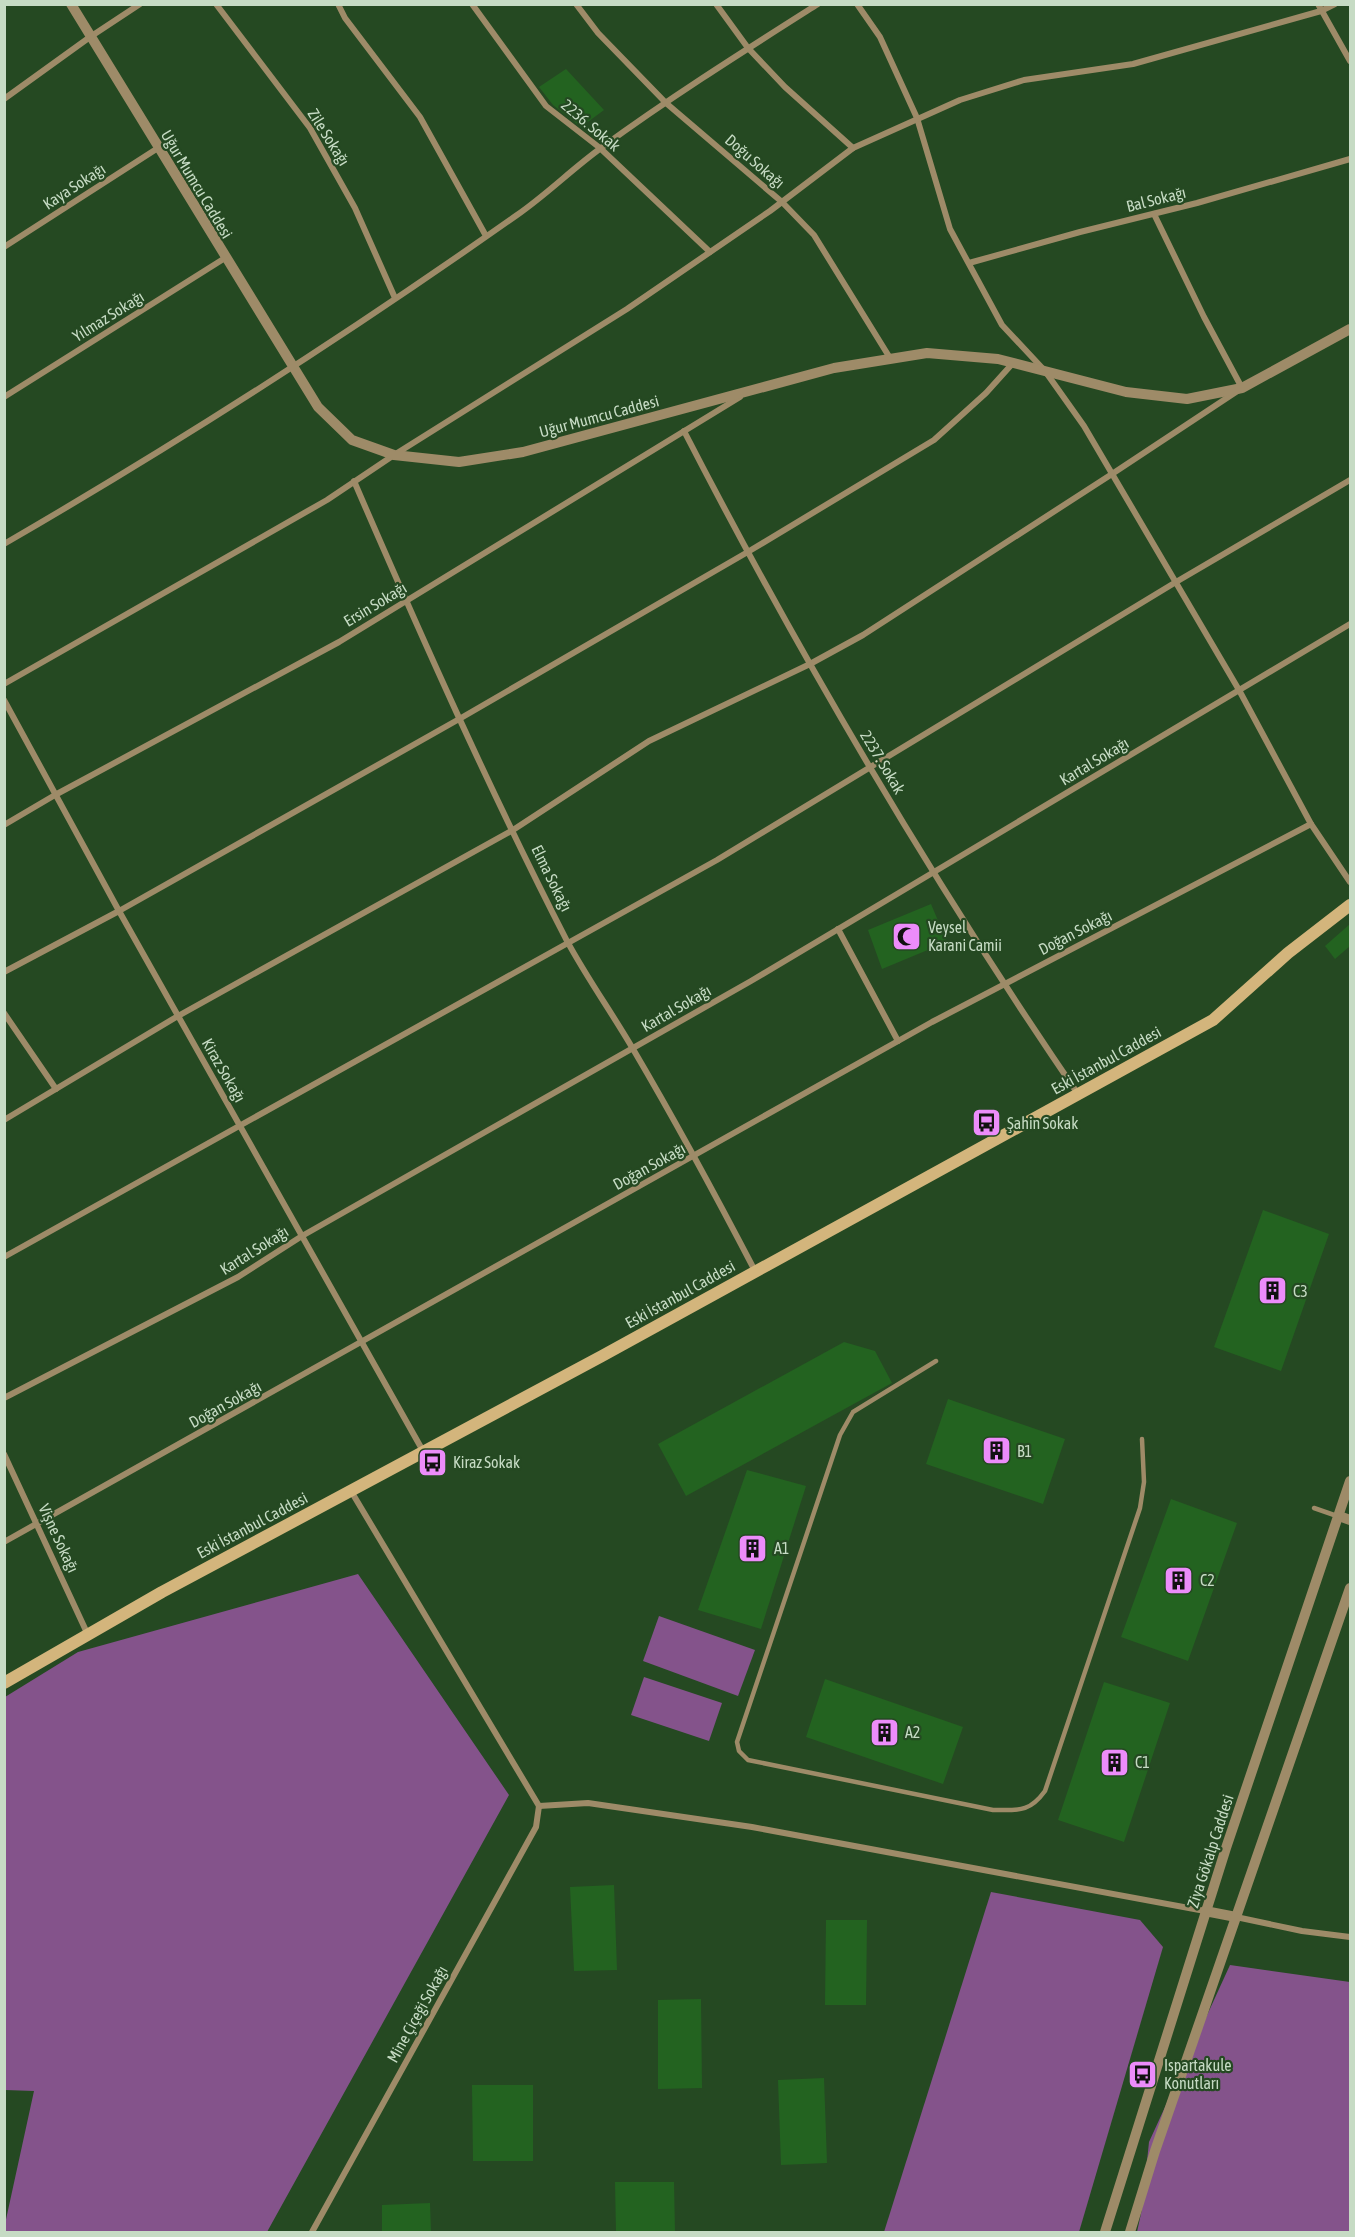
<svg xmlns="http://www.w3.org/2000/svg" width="1355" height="2237" font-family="'Asap Condensed',sans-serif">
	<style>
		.green { fill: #84538b }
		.building { fill: #236320 }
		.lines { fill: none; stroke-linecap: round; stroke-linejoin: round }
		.service { stroke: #9e8b68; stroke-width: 4.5 }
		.minor { stroke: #9e8b68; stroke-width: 6 }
		.tertiary { stroke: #9e8b68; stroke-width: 10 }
		.secondary { stroke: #d3b57c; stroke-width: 12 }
		.labels { text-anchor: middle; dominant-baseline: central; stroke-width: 4.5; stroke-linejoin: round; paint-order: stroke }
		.street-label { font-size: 16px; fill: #c6dbc4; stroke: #254922 }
		.poi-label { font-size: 16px; fill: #c6dbc4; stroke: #254922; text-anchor: start }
	</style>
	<rect width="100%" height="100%" fill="#254922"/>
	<!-- green -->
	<g class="green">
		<polygon points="358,1574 509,1795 267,2232 5,2232 5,2224 34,2091 5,2090 5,1697 78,1652"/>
		<polygon points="659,1616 755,1650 738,1696 643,1661"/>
		<polygon points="644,1677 722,1703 709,1741 631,1715"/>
		<polygon points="991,1892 1140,1920 1163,1947 1079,2232 884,2232"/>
		<polygon points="1230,1965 1350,1982 1350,2232 1137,2232 1142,2209 1149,2142"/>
	</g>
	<!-- building -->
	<g class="building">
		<polygon points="566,69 604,110 581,127 553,105 539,87"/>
		<polygon points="931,904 947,942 882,969 868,930"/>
		<polygon points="1350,924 1350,946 1335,959 1325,946"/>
		<polygon points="1263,1210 1329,1234 1281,1371 1214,1347"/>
		<polygon points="844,1342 875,1351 892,1383 686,1496 658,1444"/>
		<polygon points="948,1399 1065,1439 1043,1504 926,1464"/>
		<polygon points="747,1470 806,1486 761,1629 698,1610"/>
		<polygon points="1171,1499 1237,1523 1188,1661 1121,1637"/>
		<polygon points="825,1679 963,1727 943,1784 806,1737"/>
		<polygon points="1104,1682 1170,1703 1124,1842 1058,1820"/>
		<polygon points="614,1885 617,1970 574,1971 570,1887"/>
		<polygon points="826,1920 867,1920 866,2005 825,2005"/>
		<polygon points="701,1999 702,2088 658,2089 658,2000"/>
		<polygon points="824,2078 827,2163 781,2165 778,2080"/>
		<polygon points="472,2085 533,2085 533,2161 473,2161"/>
		<polygon points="615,2182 674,2182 675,2232 616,2232"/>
		<polygon points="430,2203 431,2232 382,2232 382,2205"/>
	</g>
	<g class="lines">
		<!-- service -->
		<g class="service">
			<path d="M936 1361 853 1412 840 1435 737 1742 739 1751 748 1760 993 1810C1018 1810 1029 1813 1045 1791L1140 1508 1144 1482 1142 1439"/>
			<polyline points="1314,1508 1337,1516"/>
		</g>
		<!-- minor -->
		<g class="minor">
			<polyline points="216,4 310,128 355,208 395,298"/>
			<polyline points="338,4 345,18 420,117 486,236"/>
			<polyline points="472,4 546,106 600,148 710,252"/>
			<polyline points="576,4 598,33 666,103 782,202 814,235 890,358"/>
			<polyline points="716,4 748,48 785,87 853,148"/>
			<polyline points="857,4 880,37 917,118 950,229 1002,325 1045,371 1084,426 1239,690 1311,824 1350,882"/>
			<polyline points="1318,4 1350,61"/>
			<polyline points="4,99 90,37 140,4"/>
			<polyline points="4,247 158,148"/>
			<polyline points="969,263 1080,232 1197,203 1350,159"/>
			<polyline points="4,397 225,258"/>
			<path d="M684 431C802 660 933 882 1078 1094"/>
			<path d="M354 481C421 636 490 791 567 941 587 978 612 1013 633 1049 676 1122 716 1196 755 1271"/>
			<path d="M4 544C180 442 351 332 517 215 546 195 572 169 601 148 671 97 744 51 818 4"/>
			<polyline points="4,684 327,500 394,455 627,309 770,211 853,148 960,100 1024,80 1133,64 1321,11 1335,4"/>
			<polyline points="4,700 119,911 423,1451"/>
			<polyline points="4,825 55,795 339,642 740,397"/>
			<polyline points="838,929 898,1041"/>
			<polyline points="4,972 119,911 461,718 746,553 934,440 986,393 1013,363"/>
			<polyline points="4,1013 56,1089"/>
			<polyline points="4,1120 178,1016 513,830 649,741 810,664 863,635 1112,474 1242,388 1204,317 1154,214"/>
			<polyline points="4,1257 717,860 1176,582 1350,480"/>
			<polyline points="4,1398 238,1277 302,1236 751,981 1350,624"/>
			<polyline points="4,1454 88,1635"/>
			<polyline points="351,1491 539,1806"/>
			<polyline points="4,1542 932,1022 1311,824"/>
			<polyline points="539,1806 588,1803 752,1827 1205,1911"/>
			<polyline points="1236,1917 1302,1931 1350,1937"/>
			<polyline points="312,2232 536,1827 539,1806"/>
		</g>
		<!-- tertiary -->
		<g class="tertiary">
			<polyline points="71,4 318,407 352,440 394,455 459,462 523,452 834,368 927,353 998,359 1126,392 1187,399 1242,388 1350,329"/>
			<polyline points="1339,1516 1350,1520"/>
			<polyline points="1205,1911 1236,1917"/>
			<polyline points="1105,2232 1226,1848 1350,1481"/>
			<polyline points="1130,2232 1155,2151 1350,1588"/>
		</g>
		<!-- secondary -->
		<polyline class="secondary" points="4,1683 162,1592 602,1356 1213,1020 1288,953 1350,905"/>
	</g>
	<!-- icons -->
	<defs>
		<symbol id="mosque-square" viewBox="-11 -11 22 22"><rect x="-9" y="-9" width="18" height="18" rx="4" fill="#ec8cfa" stroke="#254922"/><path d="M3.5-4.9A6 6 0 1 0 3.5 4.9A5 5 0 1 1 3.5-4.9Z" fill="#111"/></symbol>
		<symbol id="bus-square" viewBox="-11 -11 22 22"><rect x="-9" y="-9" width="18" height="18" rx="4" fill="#ec8cfa" stroke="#254922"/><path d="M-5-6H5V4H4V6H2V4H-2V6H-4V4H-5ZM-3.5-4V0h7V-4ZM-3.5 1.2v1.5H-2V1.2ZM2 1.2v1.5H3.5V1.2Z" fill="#111"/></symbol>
		<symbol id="building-square" viewBox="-11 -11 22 22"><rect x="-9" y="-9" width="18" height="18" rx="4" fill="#ec8cfa" stroke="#254922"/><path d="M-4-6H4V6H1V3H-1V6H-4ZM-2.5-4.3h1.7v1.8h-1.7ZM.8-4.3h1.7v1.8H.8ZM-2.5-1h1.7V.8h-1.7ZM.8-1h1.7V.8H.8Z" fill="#111"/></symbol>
	</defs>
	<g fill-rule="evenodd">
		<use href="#mosque-square" x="890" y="920" width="33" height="33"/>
		<use href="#bus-square" x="970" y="1106" width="33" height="33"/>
		<use href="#building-square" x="1256" y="1274" width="33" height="33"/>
		<use href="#building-square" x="980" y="1434" width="33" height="33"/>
		<use href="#bus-square" x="416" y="1446" width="33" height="33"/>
		<use href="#building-square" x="736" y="1532" width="33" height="33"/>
		<use href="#building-square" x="1162" y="1564" width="33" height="33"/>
		<use href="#building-square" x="868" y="1716" width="33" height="33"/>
		<use href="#building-square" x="1098" y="1746" width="33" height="33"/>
		<use href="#bus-square" x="1126" y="2058" width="33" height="33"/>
	</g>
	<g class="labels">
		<!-- street labels -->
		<g class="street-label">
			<text transform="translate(591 125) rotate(40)">2236. Sokak</text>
			<text transform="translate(329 137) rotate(58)">Zile Sokağı</text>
			<text transform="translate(755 161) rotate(41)">Doğu Sokağı</text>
			<text transform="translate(197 184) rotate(59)">Uğur Mumcu Caddesi</text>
			<text transform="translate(74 186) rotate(-33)">Kaya Sokağı</text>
			<text transform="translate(1156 199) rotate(-14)">Bal Sokağı</text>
			<text transform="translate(108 316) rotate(-32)">Yılmaz Sokağı</text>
			<text transform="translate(599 416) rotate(-15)">Uğur Mumcu Caddesi</text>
			<text transform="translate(375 604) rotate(-31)">Ersin Sokağı</text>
			<text transform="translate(1094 761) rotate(-31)">Kartal Sokağı</text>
			<text transform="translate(883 762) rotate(59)">2237. Sokak</text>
			<text transform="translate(552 878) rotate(64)">Elma Sokağı</text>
			<text transform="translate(1075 932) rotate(-27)">Doğan Sokağı</text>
			<text transform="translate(676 1008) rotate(-30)">Kartal Sokağı</text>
			<text transform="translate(1106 1060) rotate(-29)">Eski İstanbul Caddesi</text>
			<text transform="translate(224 1070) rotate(60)">Kiraz Sokağı</text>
			<text transform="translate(649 1166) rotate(-29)">Doğan Sokağı</text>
			<text transform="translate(254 1250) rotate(-32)">Kartal Sokağı</text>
			<text transform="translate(680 1294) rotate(-29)">Eski İstanbul Caddesi</text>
			<text transform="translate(225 1404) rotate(-29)">Doğan Sokağı</text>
			<text transform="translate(252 1525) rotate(-28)">Eski İstanbul Caddesi</text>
			<text transform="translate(59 1538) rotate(65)">Vişne Sokağı</text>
			<text transform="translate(1210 1851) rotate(-72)">Ziya Gökalp Caddesi</text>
			<text transform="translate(417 2014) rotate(-61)">Mine Çiçeği Sokağı</text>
		</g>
		<!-- poi labels -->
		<g class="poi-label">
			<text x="928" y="927">Veysel<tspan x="928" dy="18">Karani Camii</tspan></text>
			<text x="1007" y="1123">Şahin Sokak</text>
			<text x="1293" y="1291">C3</text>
			<text x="1017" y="1451">B1</text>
			<text x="453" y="1462">Kiraz Sokak</text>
			<text x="774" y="1548">A1</text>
			<text x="1200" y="1580">C2</text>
			<text x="905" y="1732">A2</text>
			<text x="1135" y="1762">C1</text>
			<text x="1164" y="2065">Ispartakule<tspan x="1164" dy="18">Konutları</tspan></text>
		</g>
	</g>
	<!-- border -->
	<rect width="1355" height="2237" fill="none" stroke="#c6dbc4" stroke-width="12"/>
</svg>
